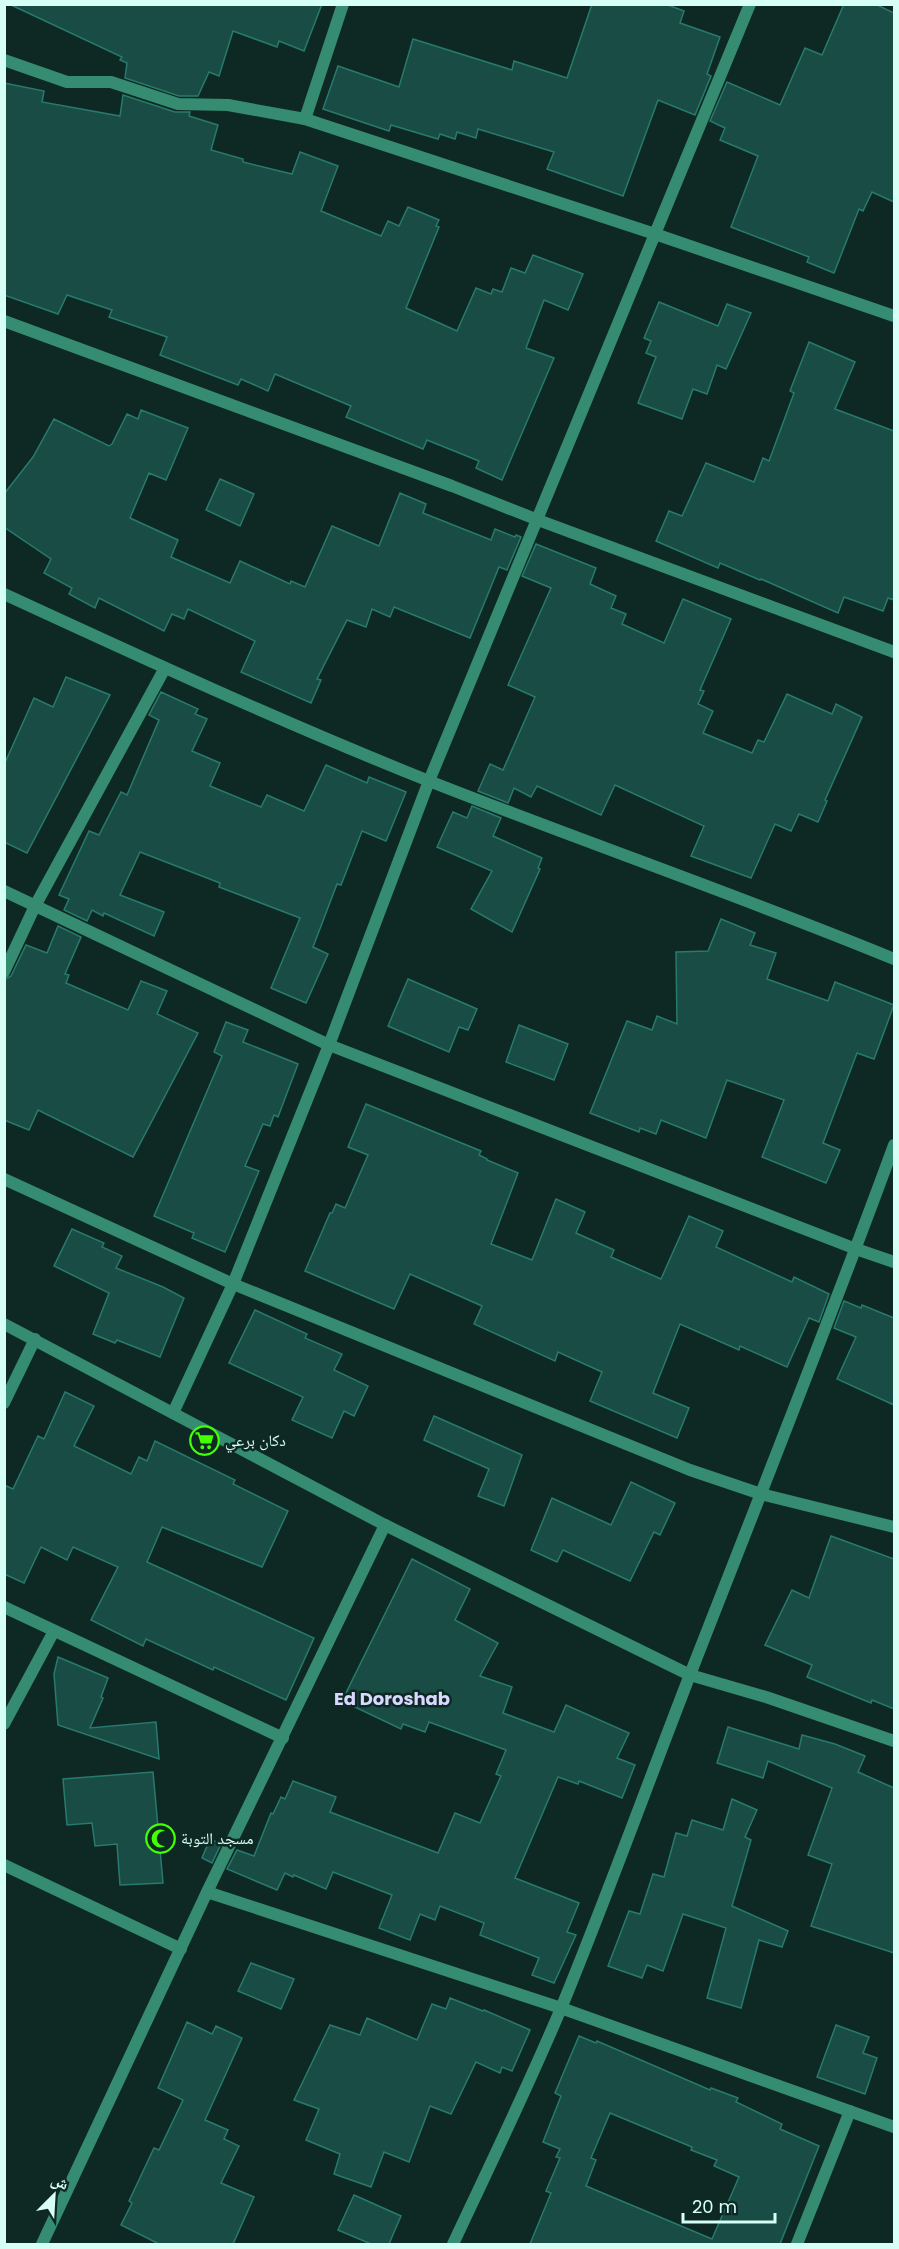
<svg xmlns="http://www.w3.org/2000/svg" width="899" height="2249" font-family="Poppins,'Noto Naskh Arabic',sans-serif">
	<style>
		.building { fill: #184c44; stroke: #287a6d; stroke-width: 1.5; fill-rule: evenodd }
		.lines { fill: none; stroke-linecap: round; stroke-linejoin: round }
		.street { stroke: #358c71; stroke-width: 12 }
		.labels { text-anchor: middle; dominant-baseline: central; stroke-width: 5; stroke-linejoin: round; paint-order: stroke }
		.poi-label { font-size: 16px; fill: #d6fff5; stroke: #0e2924; text-anchor: start }
		.neighbourhood-label { font-size: 18px; font-weight: bold; fill: #d9d8ff; stroke: #0e2924 }
	</style>
	<rect width="100%" height="100%" fill="#0e2924"/>
	<!-- building -->
	<g class="building">
		<polygon points="9,4 322,4 304,51 279,41 277,47 233,31 219,76 209,72 198,96 179,96 125,78 127,63 120,60 122,57"/>
		<polygon points="592,4 665,4 684,11 680,23 720,37 707,74 711,76 695,115 658,100 623,196 547,169 554,152 478,129 476,138 457,132 455,139 440,134 438,139 391,125 389,131 323,109 338,66 399,87 413,39 512,70 514,61 567,78"/>
		<polygon points="844,4 875,4 894,13 894,202 872,192 863,211 859,209 834,273 807,262 809,257 731,227 758,156 720,140 725,128 710,121 727,82 780,105 805,48 822,55"/>
		<polygon points="4,83 44,91 42,102 120,116 123,95 175,112 190,112 189,116 218,125 211,150 243,159 243,162 292,174 300,152 338,166 321,211 381,236 388,221 399,226 408,207 439,220 436,226 439,227 406,308 457,331 476,288 491,294 493,289 502,292 511,268 525,273 533,255 583,274 568,310 544,300 526,348 554,358 502,480 476,468 479,461 427,440 423,449 346,417 351,406 275,374 268,391 241,379 238,385 160,355 167,337 109,317 112,310 67,295 58,314 4,295"/>
		<polygon points="659,302 718,326 727,304 751,313 726,369 717,365 707,394 693,389 682,419 638,403 656,357 646,353 651,341 644,338"/>
		<polygon points="809,342 855,362 835,409 894,431 894,600 888,598 883,611 844,597 838,613 761,579 760,580 720,563 718,568 656,541 669,511 682,516 706,463 754,482 763,458 769,461 794,393 790,391"/>
		<polygon points="141,410 188,428 166,480 149,473 130,518 178,540 171,557 230,583 240,561 290,584 291,581 305,587 332,526 379,546 400,493 426,504 423,513 491,540 495,529 515,537 516,535 521,537 507,570 499,567 470,638 394,607 390,617 372,609 366,627 347,620 317,679 321,680 311,703 241,672 255,641 188,609 184,619 172,614 164,631 99,598 95,608 69,594 72,588 44,573 51,559 4,527 4,494 33,457 54,419 109,446 112,444 127,414 138,419"/>
		<polygon points="220,479 254,494 240,526 206,510"/>
		<polygon points="536,544 596,568 590,584 616,596 611,608 626,614 622,624 664,643 683,599 731,619 700,690 704,691 698,704 713,711 703,733 752,753 758,740 764,742 787,694 832,714 836,704 862,717 825,800 827,801 818,822 799,814 791,831 775,824 751,878 691,856 704,826 615,785 601,815 537,786 531,797 514,788 508,803 478,791 490,764 503,770 535,697 508,685 551,588 522,576"/>
		<polygon points="66,677 110,695 27,853 4,842 4,765 34,698 53,707"/>
		<polygon points="161,692 198,709 195,714 207,719 192,751 220,763 210,786 261,807 267,795 304,811 326,765 367,783 369,777 406,792 386,841 362,831 341,885 337,884 313,947 328,954 306,1003 271,988 300,918 219,887 220,883 140,852 120,895 164,912 154,936 104,913 103,916 92,910 87,921 64,910 69,899 59,895 89,831 99,835 121,792 127,795 159,720 149,715"/>
		<polygon points="472,806 501,818 493,836 542,858 538,868 540,869 512,932 471,909 492,871 437,847 453,812 467,818"/>
		<polygon points="721,919 755,933 750,945 776,953 767,979 828,1001 835,982 894,1005 874,1059 857,1053 823,1143 840,1150 826,1183 762,1157 784,1100 727,1080 706,1138 661,1120 656,1134 640,1128 639,1132 590,1113 627,1021 652,1030 657,1016 677,1024 676,952 708,951"/>
		<polygon points="58,926 81,937 65,974 69,975 66,983 128,1010 141,981 167,991 157,1014 198,1033 133,1157 38,1110 29,1130 4,1120 4,980 11,976 26,945 47,953"/>
		<polygon points="408,979 477,1009 468,1030 459,1027 449,1052 388,1026"/>
		<polygon points="226,1022 248,1030 243,1042 298,1064 278,1117 274,1115 270,1126 263,1124 245,1166 259,1171 225,1252 192,1238 194,1233 154,1216 222,1056 214,1052"/>
		<polygon points="519,1025 568,1044 554,1080 506,1062"/>
		<polygon points="366,1104 481,1151 479,1155 487,1159 487,1160 518,1173 491,1244 532,1260 556,1199 585,1212 576,1233 614,1250 611,1257 661,1279 689,1216 723,1231 716,1247 792,1282 794,1277 829,1294 819,1322 809,1318 787,1367 740,1346 739,1350 680,1324 653,1393 689,1408 677,1438 590,1401 602,1372 558,1352 555,1361 474,1324 482,1306 410,1274 394,1309 305,1271 330,1213 332,1213 336,1204 345,1208 368,1155 348,1147"/>
		<polygon points="72,1229 104,1243 102,1247 122,1256 116,1268 163,1287 184,1298 160,1357 117,1340 115,1343 93,1334 109,1293 54,1266"/>
		<polygon points="844,1301 861,1308 862,1305 894,1318 894,1405 837,1379 856,1337 834,1328"/>
		<polygon points="255,1310 307,1334 305,1338 342,1354 334,1370 368,1386 354,1416 344,1411 332,1438 292,1420 303,1397 229,1363"/>
		<polygon points="65,1392 94,1406 74,1446 131,1474 139,1457 147,1461 155,1441 235,1480 233,1484 288,1511 262,1567 162,1527 147,1562 314,1638 286,1700 214,1667 213,1670 146,1639 143,1646 91,1620 118,1567 73,1547 67,1560 41,1547 24,1583 4,1574 4,1485 13,1489 38,1436 44,1439"/>
		<polygon points="434,1416 522,1455 504,1506 478,1496 489,1469 424,1440"/>
		<polygon points="631,1482 675,1503 660,1535 654,1532 630,1581 563,1550 557,1562 531,1550 552,1498 611,1525"/>
		<polygon points="831,1536 894,1559 894,1709 872,1700 871,1703 807,1677 812,1665 765,1645 792,1590 809,1598"/>
		<polygon points="412,1559 470,1589 455,1620 498,1643 480,1676 512,1687 503,1713 554,1732 566,1705 629,1733 617,1758 635,1765 622,1798 579,1781 578,1784 558,1777 515,1878 579,1903 567,1932 576,1935 554,1983 532,1975 539,1958 480,1935 484,1923 440,1906 435,1920 420,1914 410,1940 379,1928 392,1895 333,1872 326,1889 294,1875 293,1877 285,1873 277,1890 227,1869 237,1850 254,1856 271,1813 273,1814 281,1797 285,1799 293,1781 336,1797 330,1812 438,1853 455,1813 480,1823 501,1776 496,1774 506,1750 429,1722 425,1732 403,1724 401,1729 342,1701"/>
		<polygon points="58,1657 108,1678 101,1697 103,1698 90,1728 156,1722 159,1759 58,1725 54,1674"/>
		<polygon points="728,1727 799,1749 802,1735 835,1744 865,1756 858,1772 894,1788 894,1953 811,1926 832,1864 808,1855 832,1788 768,1761 763,1778 717,1763"/>
		<polygon points="153,1772 163,1883 120,1885 117,1844 95,1846 92,1823 67,1825 63,1779"/>
		<polygon points="732,1799 757,1810 745,1837 751,1840 732,1906 788,1931 782,1947 759,1940 741,2008 707,1998 726,1928 683,1914 663,1971 647,1965 642,1978 608,1966 629,1911 640,1914 653,1874 664,1877 676,1833 687,1836 692,1820 723,1830"/>
		<polygon points="210,1839 221,1844 212,1863 202,1858"/>
		<polygon points="251,1963 294,1979 281,2009 238,1991"/>
		<polygon points="450,1998 483,2011 484,2010 530,2030 512,2071 502,2067 500,2073 476,2062 451,2114 430,2106 409,2162 384,2152 371,2187 334,2174 340,2154 306,2140 319,2109 294,2100 330,2025 360,2035 367,2018 417,2040 432,2004 446,2009"/>
		<polygon points="187,2022 212,2034 216,2026 242,2038 205,2120 228,2130 224,2139 239,2146 221,2183 254,2197 233,2244 159,2244 121,2225 132,2203 129,2201 154,2148 159,2150 183,2100 158,2088"/>
		<polygon points="836,2025 869,2037 863,2053 877,2058 865,2094 817,2077"/>
		<path d="M579 2036 596 2043 597 2041 710 2090 711 2088 738 2098 736 2102 782 2124 780 2129 819 2146 780 2244H530L551 2193 546 2191 560 2158 556 2157 560 2149 543 2142 561 2096 555 2093ZM610 2113 692 2147 691 2150 717 2160 714 2166 739 2177 712 2239 586 2186 596 2160 591 2158Z"/>
		<polygon points="354,2195 401,2216 389,2244 371,2244 338,2230"/>
	</g>
	<g class="lines">
		<!-- street -->
		<g class="street">
			<polyline points="4,60 67,82 111,82 178,104 228,105 305,119 655,234 894,316"/>
			<polyline points="305,119 343,4"/>
			<polyline points="4,321 452,486 538,520 894,652"/>
			<path d="M4 594C145 659 286 724 429 781 584 842 741 896 894 959"/>
			<polyline points="4,891 329,1045 856,1249 894,1262"/>
			<polyline points="4,972 35,906 165,668"/>
			<polyline points="4,1179 233,1284 690,1470 761,1494 894,1527"/>
			<polyline points="4,1324 385,1525 690,1675 766,1697 894,1741"/>
			<polyline points="4,1403 35,1339"/>
			<polyline points="173,1413 233,1284 329,1045 429,781 750,4"/>
			<polyline points="4,1607 283,1738"/>
			<polyline points="4,1724 54,1631"/>
			<polyline points="4,1865 181,1949"/>
			<polyline points="207,1892 561,2008 894,2127"/>
			<polyline points="42,2244 207,1892 385,1525"/>
			<path d="M453 2244C490 2165 528 2087 562 2006 608 1894 649 1780 693 1667 761 1493 830 1320 894 1145"/>
			<polyline points="797,2244 850,2111"/>
		</g>
	</g>
	<!-- icons -->
	<defs>
		<symbol id="supermarket-ring" viewBox="-11 -11 22 22"><circle r="9.5" fill="#0e2924" stroke="#42ff02" stroke-width="1.5"/><path d="M-6-5.5h2.5l.6 2H6L4.5 2H-2.5L-4.4-4H-6ZM-1.5 3.2a1.3 1.3 0 1 0 .1 0ZM3 3.2a1.3 1.3 0 1 0 .1 0Z" fill="#42ff02"/></symbol>
		<symbol id="mosque-ring" viewBox="-11 -11 22 22"><circle r="9.5" fill="#0e2924" stroke="#42ff02" stroke-width="1.5"/><path d="M3.5-4.9A6 6 0 1 0 3.5 4.9A5 5 0 1 1 3.5-4.9Z" fill="#42ff02"/></symbol>
	</defs>
	<g fill-rule="evenodd">
		<use href="#supermarket-ring" x="188" y="1424" width="33" height="33"/>
		<use href="#mosque-ring" x="144" y="1822" width="33" height="33"/>
	</g>
	<g class="labels">
		<!-- poi labels -->
		<g class="poi-label">
			<text x="225" y="1440">دكان برعي</text>
			<text x="181" y="1838">مسجد التوبة</text>
		</g>
		<!-- neighbourhood labels -->
		<g class="neighbourhood-label">
			<text x="392" y="1698">Ed Doroshab</text>
		</g>
	</g>
	<!-- border -->
	<rect width="899" height="2249" fill="none" stroke="#d6fff5" stroke-width="12"/>
	<!-- north arrow -->
	<g transform="translate(54 2195) rotate(24)" stroke="#0e2924" stroke-width="4.5" paint-order="stroke">
	<path d="M0-4.5L10 22L0 15L-10 22Z" fill="#d6fff5"/>
	<text y="-9" font-size="16" font-weight="bold" text-anchor="middle" fill="#d6fff5">ش</text>
	</g>
	<!-- scale -->
	<path d="M683 2213v9h92v-9" fill="none" stroke="#d6fff5" stroke-width="3"/>
	<text x="692" y="2213" font-size="18" fill="#d6fff5" stroke="#0e2924" stroke-width="4.5" paint-order="stroke">20 m</text>
</svg>
